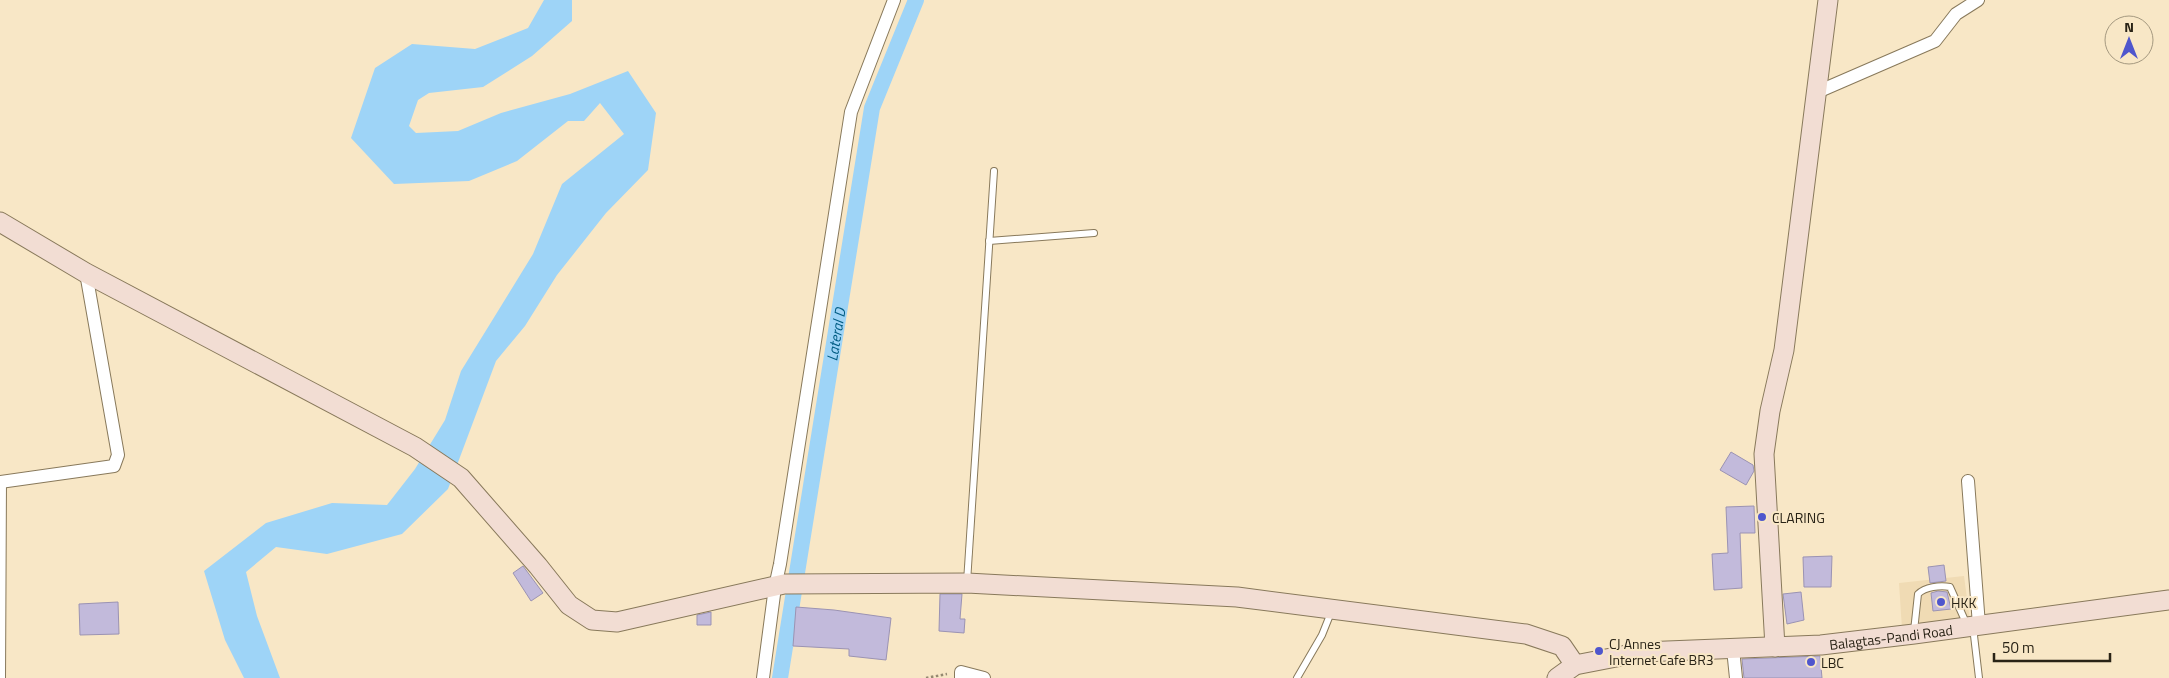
<svg xmlns="http://www.w3.org/2000/svg" width="2169" height="678" font-family="'Titillium Web',sans-serif">
	<style>
		.built { fill: #f0dbb4 }
		.water { fill: #9ed4f7 }
		.lines { fill: none; stroke-linecap: round; stroke-linejoin: round }
		.canal { stroke: #9ed4f7; stroke-width: 16 }
		.building { fill: #c2badb; stroke: #9b93b3 }
		.lane-casing { stroke: #88795b; stroke-width: 8 }
		.street-casing { stroke: #88795b; stroke-width: 14 }
		.secondary-casing { stroke: #88795b; stroke-width: 21 }
		.path { stroke: #958971; stroke-width: 2.5; stroke-dasharray: 2.5 2.5; stroke-linecap: butt }
		.lane { stroke: #fff; stroke-width: 6 }
		.street { stroke: #fff; stroke-width: 12 }
		.secondary { stroke: #f2ddd3; stroke-width: 19 }
		.poi-dot { fill: #4f56cd; stroke: #f8e7c6; stroke-width: 2 }
		.labels { text-anchor: middle; dominant-baseline: central; stroke-width: 4; stroke-linejoin: round; paint-order: stroke }
		.poi-label { font-size: 14px; fill: #292316; stroke: #f8e7c6; text-anchor: start }
		.street-label { font-size: 14px; fill: #292316; stroke: #f8e7c6 }
		.water-label { font-size: 15px; font-style: italic; fill: #015c84; stroke: #f8e7c6 }
	</style>
	<rect width="100%" height="100%" fill="#f8e7c6"/>
	<!-- built -->
	<polygon class="built" points="1964,576 1970,621 1902,629 1899,583"/>
	<!-- water -->
	<polygon class="water" points="544,0 572,0 572,21 532,56 483,87 429,93 418,100 409,126 416,133 458,131 501,113 570,94 628,71 656,113 648,170 606,213 557,275 525,326 496,361 448,489 402,534 327,554 276,547 246,572 257,616 280,678 244,678 225,640 204,571 266,523 332,503 387,505 415,469 445,420 461,371 533,254 562,184 624,134 600,103 584,121 568,121 517,161 469,181 394,184 351,138 375,68 412,44 475,49 528,28"/>
	<g class="lines">
		<!-- canal -->
		<path class="canal" id="s1" d="M780 678 872 108 916 0"/>
	</g>
	<!-- building -->
	<g class="building">
		<polygon points="1731,452 1753,465 1754,471 1746,485 1720,470"/>
		<polygon points="1754,506 1755,533 1740,533 1742,588 1714,590 1712,554 1728,553 1726,507"/>
		<polygon points="1832,556 1831,587 1804,587 1803,557"/>
		<polygon points="1944,565 1946,581 1930,583 1928,567"/>
		<polygon points="523,566 543,593 531,601 513,573"/>
		<polygon points="1938,591 1947,592 1951,609 1933,611 1931,593"/>
		<polygon points="1801,592 1804,620 1787,624 1783,594"/>
		<polygon points="940,594 962,594 960,619 965,619 964,633 939,631"/>
		<polygon points="118,602 119,634 80,635 79,604"/>
		<polygon points="796,607 834,610 891,618 886,660 849,656 849,649 793,646"/>
		<polygon points="711,612 711,625 697,625 697,615"/>
		<polygon points="1820,656 1822,678 1744,678 1742,659"/>
	</g>
	<g class="lines">
		<defs>
			<g id="lane">
				<polyline points="989,241 1094,233"/>
				<polyline points="967,582 994,171"/>
				<polyline points="1973,627 1979,678"/>
				<path d="M1914 631 1918 594C1925 587 1940 585 1950 587L1967 625"/>
				<polyline points="2,678 3,481"/>
				<polyline points="1297,678 1322,635 1332,610"/>
			</g>
			<g id="street">
				<polyline points="1815,93 1935,41 1956,14 1978,0"/>
				<polyline points="1968,481 1979,625"/>
				<polyline points="0,482 114,466 118,455 86,273"/>
				<polyline points="1733,649 1736,678"/>
				<polyline points="763,678 775,587 780,564 851,112 894,0"/>
				<polyline points="961,678 961,672 984,678"/>
			</g>
			<g id="secondary">
				<polyline points="0,222 86,273 415,447 461,478 538,566 569,605 592,620 617,622 784,584 967,583 1237,597 1526,634 1562,646 1575,665"/>
				<polyline points="1775,647 1764,454 1770,411 1784,350 1828,0"/>
				<path id="s2" d="M1557 678 1575 665 1642 652 1821 645 1914 634 2169 600"/>
			</g>
		</defs>
		<!-- lane casing -->
		<use href="#lane" class="lane-casing"/>
		<!-- street casing -->
		<use href="#street" class="street-casing"/>
		<!-- secondary casing -->
		<use href="#secondary" class="secondary-casing"/>
		<!-- path -->
		<polyline class="path" points="926,678 947,674"/>
		<!-- lane -->
		<use href="#lane" class="lane"/>
		<!-- street -->
		<use href="#street" class="street"/>
		<!-- secondary -->
		<use href="#secondary" class="secondary"/>
	</g>
	<!-- markers -->
	<g class="poi-dot">
		<circle cx="1762" cy="517" r="5"/>
		<circle cx="1941" cy="602" r="5"/>
		<circle cx="1599" cy="651" r="5"/>
		<circle cx="1811" cy="662" r="5"/>
	</g>
	<g class="labels">
		<!-- poi labels -->
		<g class="poi-label">
			<text x="1772" y="517">CLARING</text>
			<text x="1951" y="602">HKK</text>
			<text x="1609" y="643">CJ Annes<tspan x="1609" dy="16">Internet Cafe BR3</tspan></text>
			<text x="1821" y="662">LBC</text>
		</g>
		<!-- street labels -->
		<g class="street-label">
			<text stroke="none"><textPath href="#s2" startOffset="340">Balagtas-Pandi Road</textPath></text>
		</g>
		<!-- water labels -->
		<g class="water-label">
			<text stroke="none"><textPath href="#s1" startOffset="348">Lateral D</textPath></text>
		</g>
	</g>
	<!-- north arrow -->
	<g transform="translate(2129 40)"><circle r="24" fill="#f8e7c6" stroke="#a59980"/>
	<path d="M0-4L9 19L0 12L-9 19Z" fill="#4f56cd"/>
	<text y="-8" font-size="14" font-weight="bold" text-anchor="middle" fill="#292316">N</text>
	</g>
	<!-- scale -->
	<path d="M1994 653v8h116v-8" fill="none" stroke="#292316" stroke-width="2.5"/>
	<text x="2002" y="653" font-size="15" fill="#292316" stroke="#f8e7c6" stroke-width="4" paint-order="stroke">50 m</text>
</svg>
